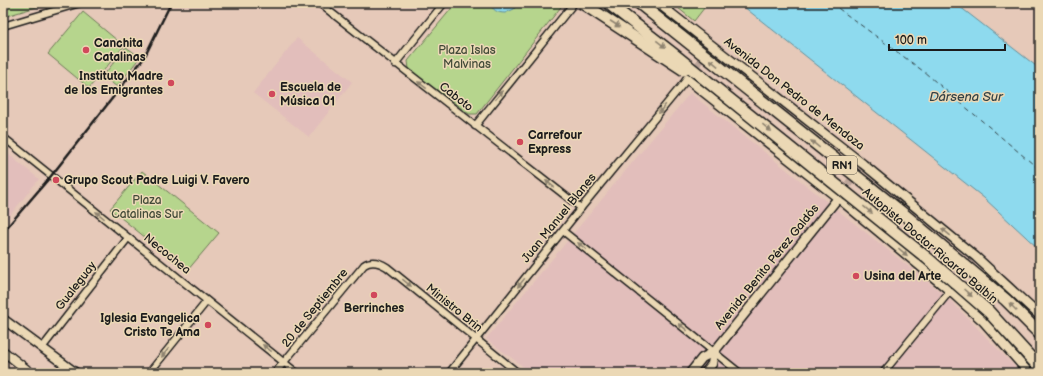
<svg xmlns="http://www.w3.org/2000/svg" width="1043" height="376" font-family="'Balsamiq Sans',sans-serif">
	<style>
		.built { fill: #e2bebb }
		.green { fill: #b6d58d; stroke: #697854 }
		.water { fill: #8edaee; stroke: #608e9a }
		.lines { fill: none; stroke-linecap: round; stroke-linejoin: round }
		.ferry { stroke: #334246; stroke-width: 1; stroke-dasharray: 5 4; stroke-linecap: butt }
		.street-tunnel { stroke: #bea69a; stroke-width: 6; stroke-dasharray: 6 3; stroke-linecap: butt }
		.secondary-tunnel { stroke: #bea69a; stroke-width: 8; stroke-dasharray: 8 4; stroke-linecap: butt }
		.street-casing { stroke: #1c1c1c; stroke-width: 9 }
		.secondary-casing { stroke: #1c1c1c; stroke-width: 11 }
		.street { stroke: #ebd8b5; stroke-width: 6 }
		.secondary { stroke: #ebd8b5; stroke-width: 8 }
		.rail { stroke: #1c1c1c; stroke-width: 2.5 }
		.highway-bridge-casing { stroke: #1c1c1c; stroke-width: 14; stroke-linecap: butt }
		.highway-bridge { stroke: #ebd8b5; stroke-width: 11 }
		.oneway { fill: #8e8370 }
		.poi-dot { fill: #d1495b; stroke: #ebd8b5; stroke-width: 1.5 }
		.labels { text-anchor: middle; dominant-baseline: central; stroke-width: 3; stroke-linejoin: round; paint-order: stroke }
		.shield { fill: #ebd8b5; stroke: #5a544a; stroke-width: 1 }
		.shield-label { font-size: 11px; font-weight: bold; fill: #1c1c1c }
		.poi-label { font-size: 12px; font-weight: bold; fill: #1c1c1c; stroke: #ebd8b5; text-anchor: start }
		.park-label { font-size: 12px; fill: #424a38; stroke: #ebd8b5 }
		.street-label { font-size: 12px; fill: #1c1c1c; stroke: #ebd8b5 }
		.water-label { font-size: 13px; font-style: italic; fill: #334246; stroke: #ebd8b5 }
	</style>
	<rect width="100%" height="100%" fill="#e6c9b9"/>
	<filter id="ink" filterUnits="userSpaceOnUse"><feTurbulence type="fractalNoise" baseFrequency=".025" numOctaves="2"/><feDisplacementMap in="SourceGraphic" scale="8" xChannelSelector="R" yChannelSelector="G"/><feConvolveMatrix kernelMatrix="1 2 1 2 8 2 1 2 1" color-interpolation-filters="sRGB"/></filter>
	<g filter="url(#ink)">
		<!-- built -->
		<g class="built">
			<polygon points="297,38 352,82 309,137 253,93"/>
			<polygon points="690,93 947,297 1021,373 532,373 486,339"/>
			<polygon points="3,150 39,179 3,224"/>
		</g>
		<!-- green -->
		<g class="green">
			<polygon points="3,3 50,3 3,17"/>
			<polygon points="456,3 564,3 477,114 469,114 409,69 408,61"/>
			<polygon points="672,3 708,3 694,21"/>
			<polygon points="83,12 124,46 89,88 48,54"/>
			<polygon points="126,47 140,57 117,87 103,76"/>
			<polygon points="142,171 219,233 187,271 110,209"/>
		</g>
		<!-- water -->
		<g class="water">
			<path d="M489 3H517L514 9 505 13C497 13 493 10 489 3Z"/>
			<polygon points="739,3 955,3 1040,69 1040,250 984,198"/>
		</g>
		<g class="lines">
			<!-- ferry -->
			<polyline class="ferry" points="831,3 923,71 1040,170"/>
			<!-- street-tunnel -->
			<g class="street-tunnel">
				<polyline points="687,79 712,45"/>
				<polyline points="950,291 976,257"/>
			</g>
			<!-- secondary-tunnel -->
			<g class="secondary-tunnel">
				<polyline points="597,3 624,25"/>
				<polyline points="841,194 863,164"/>
			</g>
			<defs>
				<g id="street">
					<polyline points="319,3 581,208"/>
					<polyline points="3,26 80,3"/>
					<polyline points="395,64 444,3"/>
					<polyline points="475,126 574,3"/>
					<polyline points="3,137 297,373"/>
					<polyline points="563,231 740,373"/>
					<polyline points="42,348 128,238"/>
					<polyline points="149,373 207,301"/>
					<path d="M275 373 364 265C371 260 379 262 387 267L518 373"/>
					<polyline points="449,373 581,208 687,79"/>
					<polyline points="883,373 950,291"/>
				</g>
				<g id="secondary">
					<polyline points="658,3 863,164 976,257 1040,316"/>
					<polyline points="687,79 838,198 950,291 984,322 1029,373"/>
					<polyline points="3,319 76,373"/>
					<polyline points="3,351 31,373"/>
					<polyline points="690,373 702,358 714,352 838,198"/>
					<polyline points="705,373 712,364 714,352"/>
				</g>
			</defs>
			<!-- street casing -->
			<use href="#street" class="street-casing"/>
			<!-- secondary casing -->
			<use href="#secondary" class="secondary-casing"/>
			<!-- street -->
			<use href="#street" class="street"/>
			<!-- secondary -->
			<use href="#secondary" class="secondary"/>
			<!-- rail -->
			<polyline class="rail" points="3,232 51,176 144,58 171,3"/>
			<defs>
				<g id="highway-bridge">
					<polyline points="582,3 684,70"/>
					<polyline points="608,3 676,56 927,258 989,312 1040,368"/>
					<polyline points="639,3 900,211 1006,300 1040,334"/>
				</g>
			</defs>
			<!-- highway-bridge casing -->
			<use href="#highway-bridge" class="highway-bridge-casing"/>
			<!-- highway-bridge -->
			<use href="#highway-bridge" class="highway-bridge"/>
		</g>
		<!-- one-way arrows -->
		<defs><path id="oneway-solid" d="M-6-.8H1V-3.2L6.5 0L1 3.2V.8H-6Z"/></defs>
		<g class="oneway">
			<use href="#oneway-solid" transform="translate(615 24) rotate(33)"/>
			<use href="#oneway-solid" transform="translate(661 44) rotate(38)"/>
			<use href="#oneway-solid" transform="translate(714 63) rotate(-141)"/>
			<use href="#oneway-solid" transform="translate(422 85) rotate(-142)"/>
			<use href="#oneway-solid" transform="translate(499 95) rotate(-51)"/>
			<use href="#oneway-solid" transform="translate(662 109) rotate(129)"/>
			<use href="#oneway-solid" transform="translate(767 128) rotate(39)"/>
			<use href="#oneway-solid" transform="translate(815 144) rotate(-141)"/>
			<use href="#oneway-solid" transform="translate(550 184) rotate(-142)"/>
			<use href="#oneway-solid" transform="translate(868 210) rotate(39)"/>
			<use href="#oneway-solid" transform="translate(100 215) rotate(-141)"/>
			<use href="#oneway-solid" transform="translate(946 232) rotate(-141)"/>
			<use href="#oneway-solid" transform="translate(582 246) rotate(-141)"/>
			<use href="#oneway-solid" transform="translate(903 252) rotate(40)"/>
			<use href="#oneway-solid" transform="translate(407 283) rotate(39)"/>
			<use href="#oneway-solid" transform="translate(521 283) rotate(129)"/>
			<use href="#oneway-solid" transform="translate(968 293) rotate(42)"/>
			<use href="#oneway-solid" transform="translate(1013 307) rotate(-135)"/>
			<use href="#oneway-solid" transform="translate(683 327) rotate(-141)"/>
			<use href="#oneway-solid" transform="translate(267 348) rotate(-142)"/>
			<use href="#oneway-solid" transform="translate(165 353) rotate(129)"/>
		</g>
	</g>
	<!-- markers -->
	<g class="poi-dot">
		<circle cx="86" cy="50" r="4"/>
		<circle cx="171" cy="83" r="4"/>
		<circle cx="272" cy="94" r="4"/>
		<circle cx="520" cy="142" r="4"/>
		<circle cx="56" cy="180" r="4"/>
		<circle cx="856" cy="276" r="4"/>
		<circle cx="374" cy="295" r="4"/>
		<circle cx="208" cy="325" r="4"/>
	</g>
	<g class="labels">
		<!-- shield labels -->
		<rect class="shield" x="827" y="156" width="30" height="18" rx="3"/>
		<g class="shield-label">
			<text x="842" y="165">RN1</text>
		</g>
		<!-- poi labels -->
		<g class="poi-label">
			<text x="94" y="43">Canchita<tspan x="94" dy="14">Catalinas</tspan></text>
			<text x="163" y="76" text-anchor="end">Instituto Madre<tspan x="163" dy="14">de los Emigrantes</tspan></text>
			<text x="280" y="87">Escuela de<tspan x="280" dy="14">Música 01</tspan></text>
			<text x="528" y="135">Carrefour<tspan x="528" dy="14">Express</tspan></text>
			<text x="64" y="180">Grupo Scout Padre Luigi V. Favero</text>
			<text x="864" y="276">Usina del Arte</text>
			<text x="374" y="308" text-anchor="middle">Berrinches</text>
			<text x="200" y="318" text-anchor="end">Iglesia Evangelica<tspan x="200" dy="14">Cristo Te Ama</tspan></text>
		</g>
		<!-- park labels -->
		<g class="park-label">
			<text x="467" y="50">Plaza Islas<tspan x="467" dy="14">Malvinas</tspan></text>
			<text x="147" y="200">Plaza<tspan x="147" dy="14">Catalinas Sur</tspan></text>
		</g>
		<!-- street labels -->
		<g class="street-label">
			<text transform="translate(794 94) rotate(38)">Avenida Don Pedro de Mendoza</text>
			<text transform="translate(456 97) rotate(38)">Caboto</text>
			<text transform="translate(559 218) rotate(-51)">Juan Manuel Blanes</text>
			<text transform="translate(930 246) rotate(40)">Autopista Doctor Ricardo Balbín</text>
			<text transform="translate(167 254) rotate(39)">Necochea</text>
			<text transform="translate(767 267) rotate(-51)">Avenida Benito Pérez Galdós</text>
			<text transform="translate(76 286) rotate(-52)">Gualeguay</text>
			<text transform="translate(315 308) rotate(-51)">20 de Septiembre</text>
			<text transform="translate(454 308) rotate(39)">Ministro Brin</text>
		</g>
		<!-- water labels -->
		<g class="water-label">
			<text x="966" y="97">Dársena Sur</text>
		</g>
	</g>
	<!-- margin -->
	<rect width="1043" height="376" fill="none" stroke="#ebd8b5" stroke-width="16"/>
	<rect x="8" y="8" width="1027" height="360" fill="none" stroke="#1c1c1c" stroke-width="1.5" filter="url(#ink)"/>
	<!-- scale -->
	<path d="M889 44v6h116v-6" fill="none" stroke="#1c1c1c" stroke-width="2"/>
	<text x="895" y="44" font-size="12" fill="#1c1c1c" stroke="#ebd8b5" stroke-width="3" paint-order="stroke">100 m</text>
</svg>
